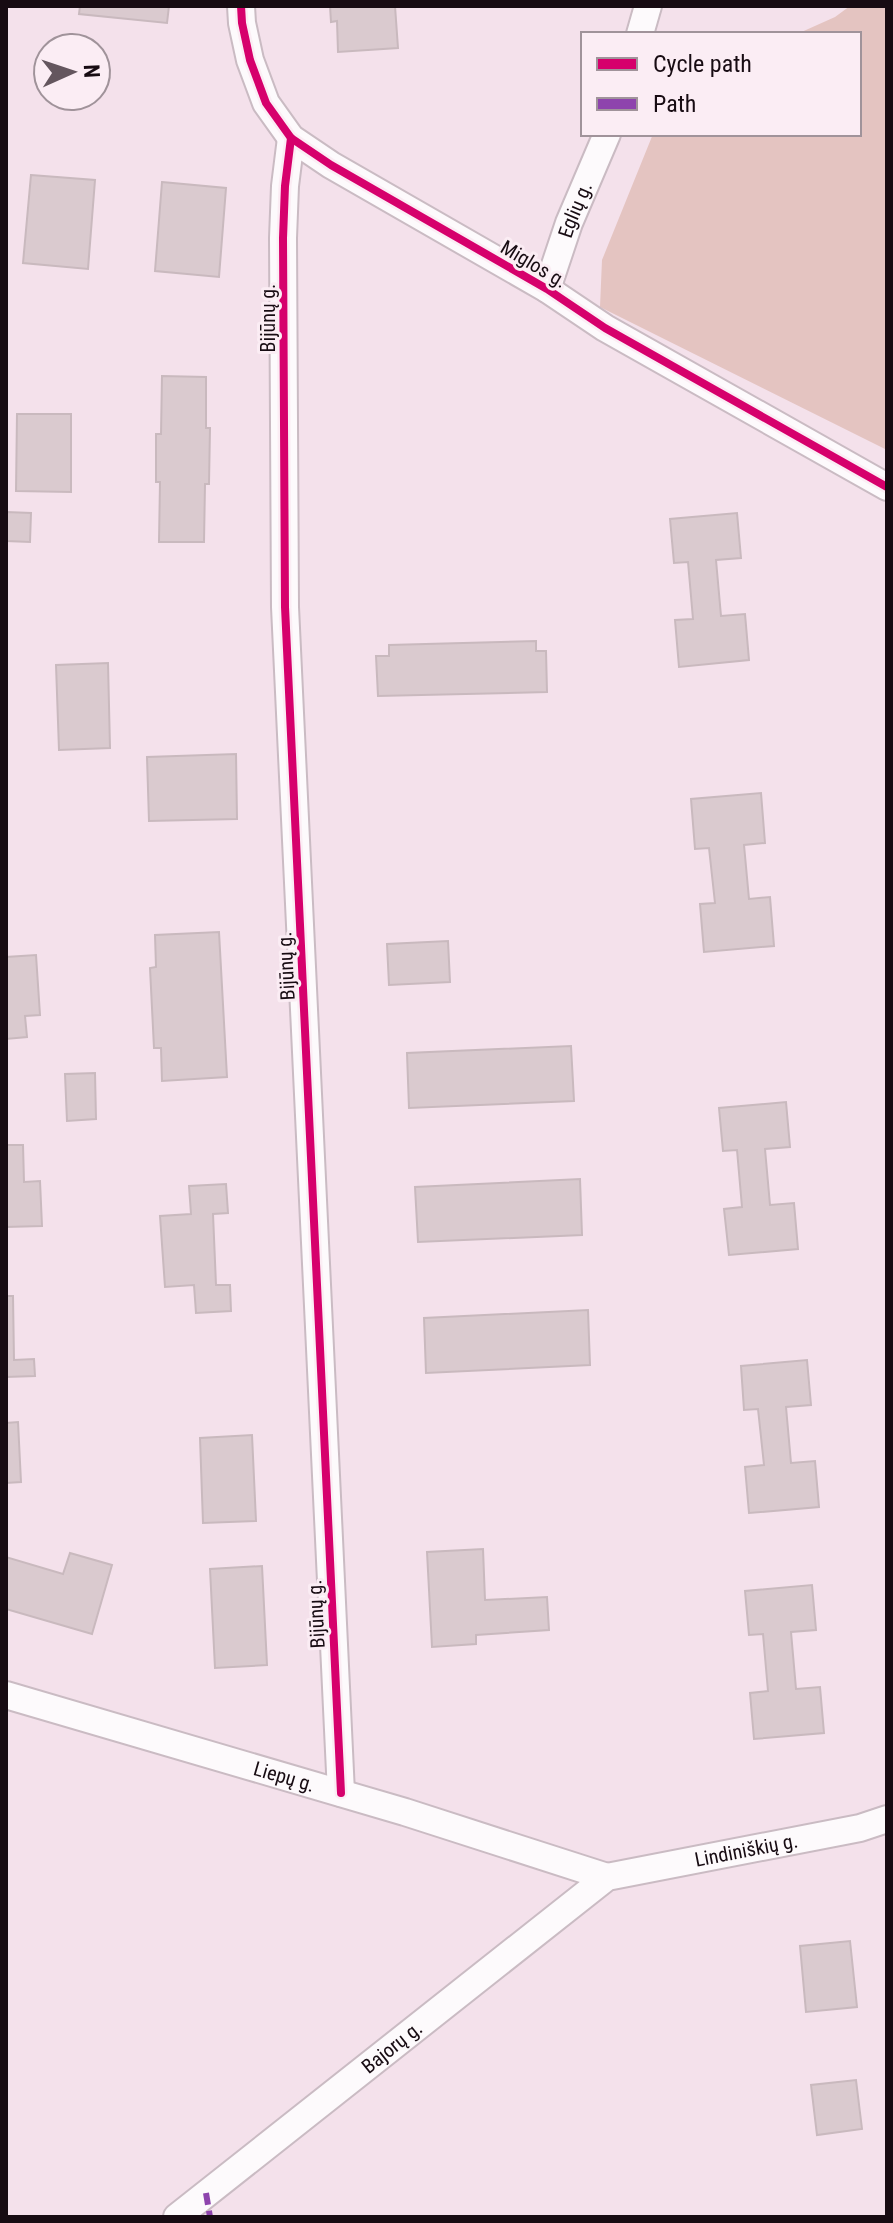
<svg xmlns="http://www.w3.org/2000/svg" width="893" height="2223" font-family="'Roboto Condensed',sans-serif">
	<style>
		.green { fill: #e4c4c1 }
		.building { fill: #dacacf; stroke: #c9b9be; stroke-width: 2 }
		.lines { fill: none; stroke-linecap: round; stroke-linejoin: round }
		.minor-casing { stroke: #cabbc3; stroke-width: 30 }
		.minor { stroke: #fdfafc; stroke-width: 26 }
		.quiet { stroke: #8e44ad; stroke-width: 6; stroke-dasharray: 12 6; stroke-linecap: butt }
		.cycleway-casing { stroke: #fbedf4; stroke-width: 13 }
		.cycleway { stroke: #d6006c; stroke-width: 8 }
		.labels { text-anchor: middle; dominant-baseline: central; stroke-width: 6; stroke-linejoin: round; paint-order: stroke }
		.street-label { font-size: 20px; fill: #170b12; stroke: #fbedf4 }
	</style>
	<rect width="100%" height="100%" fill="#f4e1eb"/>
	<!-- green -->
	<polygon class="green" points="850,6 887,6 887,450 600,307 602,260 653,134 859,134 859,34 797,34 835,17"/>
	<!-- building -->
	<g class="building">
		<polygon points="80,6 169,6 167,23 79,14"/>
		<polygon points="330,6 395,6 398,48 338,52 337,21 331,22"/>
		<polygon points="31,175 95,180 88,269 23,263"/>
		<polygon points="162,182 226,188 219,277 155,271"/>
		<polygon points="162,376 206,377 206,428 210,428 209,484 205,484 204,542 159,542 160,482 156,482 156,434 161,434"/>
		<polygon points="17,414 71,414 71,492 16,491"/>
		<polygon points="6,512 31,513 30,542 6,541"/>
		<polygon points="737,513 741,558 716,560 721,616 745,614 749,660 679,667 675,620 693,619 688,562 674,563 670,519"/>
		<polygon points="536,641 536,651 546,651 547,692 378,696 376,656 389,656 389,645"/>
		<polygon points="108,663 110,748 59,750 56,665"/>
		<polygon points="236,754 237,819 149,821 147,757"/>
		<polygon points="761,793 765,843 744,845 749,899 770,897 774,946 704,952 700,904 715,903 709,848 695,849 691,799"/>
		<polygon points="219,932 227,1077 162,1081 161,1048 154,1048 150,968 156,967 155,935"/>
		<polygon points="448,941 450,982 389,985 387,944"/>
		<polygon points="36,955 40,1015 25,1016 27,1037 6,1039 6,957"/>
		<polygon points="571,1046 574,1101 409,1108 407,1053"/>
		<polygon points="95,1073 96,1119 67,1121 65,1074"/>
		<polygon points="786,1102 790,1147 765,1149 770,1205 794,1203 798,1249 729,1255 724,1209 742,1207 737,1150 723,1151 719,1108"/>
		<polygon points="6,1145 23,1145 24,1182 40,1181 42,1226 6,1227"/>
		<polygon points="580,1179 582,1235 418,1242 415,1187"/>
		<polygon points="226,1184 228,1213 213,1214 216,1285 230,1285 231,1311 196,1313 194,1285 165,1287 160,1216 191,1214 189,1186"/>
		<polygon points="6,1296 13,1296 14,1360 34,1359 35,1376 6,1377"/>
		<polygon points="588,1310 590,1365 426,1373 424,1318"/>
		<polygon points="807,1360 811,1405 786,1407 791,1463 815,1461 819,1507 749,1513 745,1467 764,1465 758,1409 744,1410 741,1366"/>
		<polygon points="18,1422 21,1482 6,1483 6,1423"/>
		<polygon points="252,1435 256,1521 203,1523 200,1438"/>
		<polygon points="483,1549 485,1600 547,1597 549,1630 476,1635 476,1644 432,1647 427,1552"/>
		<polygon points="70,1553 112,1565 92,1634 6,1609 6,1557 63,1574"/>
		<polygon points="262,1566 267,1665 215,1668 210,1569"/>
		<polygon points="812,1585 816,1630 791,1632 796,1689 820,1687 824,1733 754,1739 750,1693 768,1691 763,1634 749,1635 745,1591"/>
		<polygon points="850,1941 857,2007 806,2012 800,1946"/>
		<polygon points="856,2080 862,2129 817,2135 811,2085"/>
	</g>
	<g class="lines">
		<defs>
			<g id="minor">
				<polyline points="241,6 242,23 250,60 266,103 291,138 331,165 547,289 605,328 887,487"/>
				<polyline points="640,34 648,6"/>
				<polyline points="291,138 285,186 283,238 285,607 341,1793"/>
				<path id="s1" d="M547 289 569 223 607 134"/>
				<path id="s2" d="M6 1695 405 1812 607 1877"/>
				<path id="s3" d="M177 2217 607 1877 860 1828 887 1819"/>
			</g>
		</defs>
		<!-- minor casing -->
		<use href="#minor" class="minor-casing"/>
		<!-- minor -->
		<use href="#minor" class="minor"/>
		<!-- quiet -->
		<polyline class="quiet" points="206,2193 210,2217"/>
		<defs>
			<g id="cycleway">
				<polyline points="241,6 242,23 250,60 266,103 291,138 331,165 547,289 605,328 887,487"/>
				<polyline points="291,138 285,186 283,238 285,607 341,1793"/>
			</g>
		</defs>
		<!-- cycleway casing -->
		<use href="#cycleway" class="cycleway-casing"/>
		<!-- cycleway -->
		<use href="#cycleway" class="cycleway"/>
	</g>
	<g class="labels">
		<!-- street labels -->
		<g class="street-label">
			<text stroke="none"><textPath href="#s1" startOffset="84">Eglių g.</textPath></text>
			<text transform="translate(534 264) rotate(31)">Miglos g.</text>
			<text transform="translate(268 318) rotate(-90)">Bijūnų g.</text>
			<text transform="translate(286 966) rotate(-93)">Bijūnų g.</text>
			<text transform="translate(316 1614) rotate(-93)">Bijūnų g.</text>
			<text stroke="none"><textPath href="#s2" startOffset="290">Liepų g.</textPath></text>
			<text stroke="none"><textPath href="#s3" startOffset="690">Lindiniškių g.</textPath></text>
			<text stroke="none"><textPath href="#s3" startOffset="274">Bajorų g.</textPath></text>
		</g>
	</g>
	<!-- border -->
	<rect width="893" height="2223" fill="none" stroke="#170b12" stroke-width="16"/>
	<!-- legend -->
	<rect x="581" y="32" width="280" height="104" fill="#fbedf4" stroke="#a0939a" stroke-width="2"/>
	<rect x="597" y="58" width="40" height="12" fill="#d6006c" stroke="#a0939a" stroke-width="2"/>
	<text x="653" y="72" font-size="24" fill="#170b12">Cycle path</text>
	<rect x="597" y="98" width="40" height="12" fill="#8e44ad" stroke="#a0939a" stroke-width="2"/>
	<text x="653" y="112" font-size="24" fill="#170b12">Path</text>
	<!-- north arrow -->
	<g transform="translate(72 72) rotate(87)"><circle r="38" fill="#fbedf4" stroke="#a0939a" stroke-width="2"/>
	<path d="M0-6L14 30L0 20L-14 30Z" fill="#64565e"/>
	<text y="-12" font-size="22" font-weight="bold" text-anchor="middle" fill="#170b12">N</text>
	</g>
</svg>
